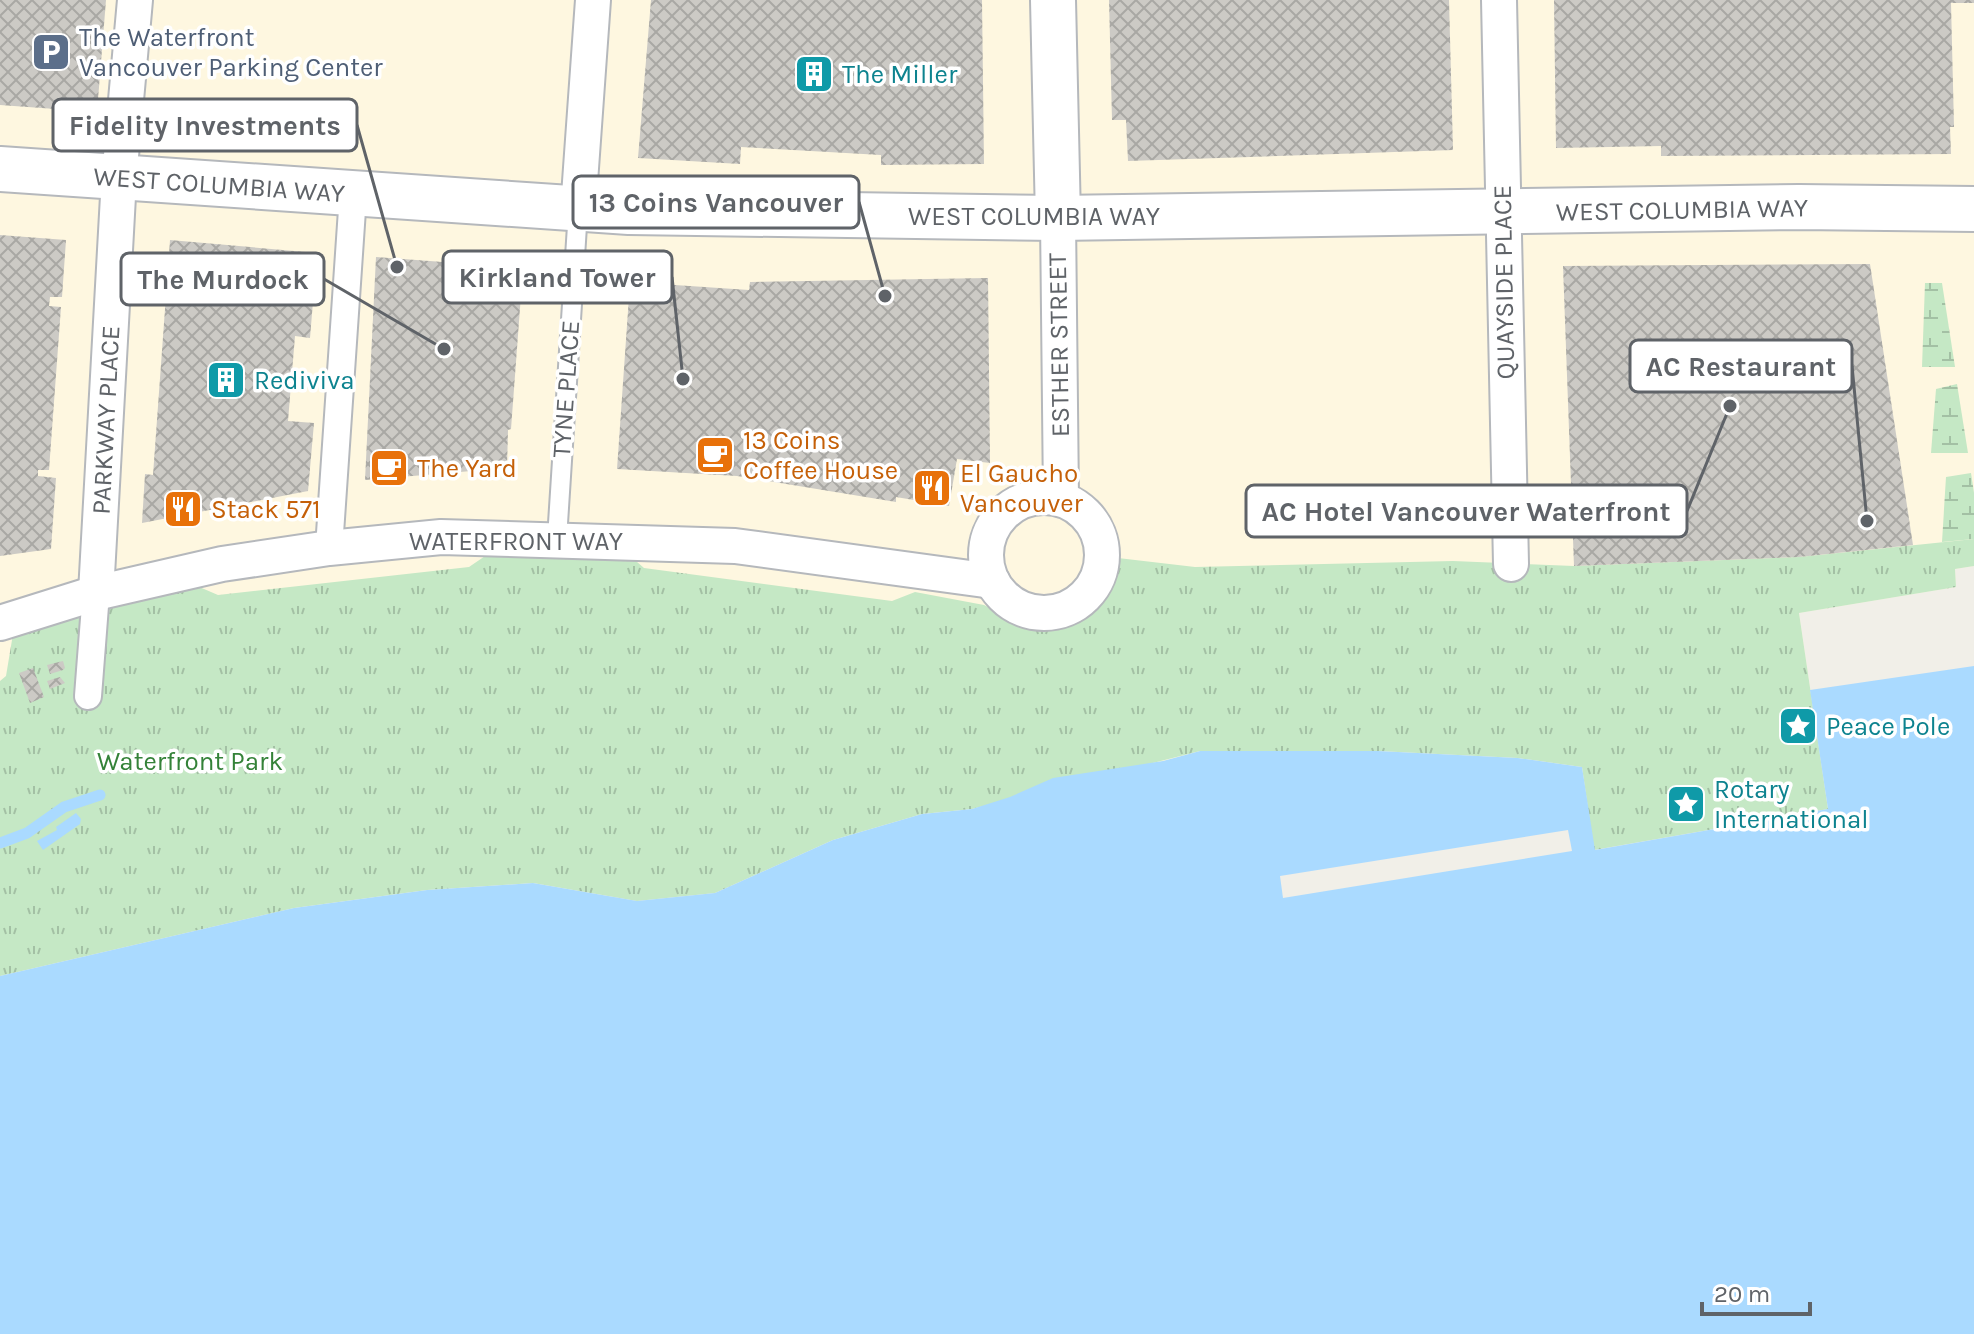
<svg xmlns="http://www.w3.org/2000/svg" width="1974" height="1334" font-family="Karla,sans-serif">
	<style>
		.commercial { fill: #fef7e0 }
		.wetland { fill: url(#wetland-marsh) }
		.park { fill: url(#park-tufts) }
		.water { fill: #aadaff }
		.pier { fill: #f1efe8 }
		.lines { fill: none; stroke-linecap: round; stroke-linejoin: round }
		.stream { stroke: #aadaff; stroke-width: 11 }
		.building { fill: url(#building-cross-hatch) }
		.service-casing { stroke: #b5b8bc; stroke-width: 22 }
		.pedestrian-casing { stroke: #b5b8bc; stroke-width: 30 }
		.minor-casing { stroke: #b5b8bc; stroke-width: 38 }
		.tertiary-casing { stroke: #b5b8bc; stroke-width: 48 }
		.service { stroke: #fff; stroke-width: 18 }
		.pedestrian { stroke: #fff; stroke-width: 26 }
		.minor { stroke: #fff; stroke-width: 34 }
		.tertiary { stroke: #fff; stroke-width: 44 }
		.labels { text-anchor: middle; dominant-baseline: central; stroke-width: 7; stroke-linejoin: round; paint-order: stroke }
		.service-label { font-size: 26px; fill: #4e5e75; stroke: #fff; text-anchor: start }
		.culture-label { font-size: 26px; fill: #0d838f; stroke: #fff; text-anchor: start }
		.street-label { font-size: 26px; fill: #5f6368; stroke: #fff }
		.food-label { font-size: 26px; fill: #c56008; stroke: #fff; text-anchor: start }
		.park-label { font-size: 26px; fill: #348238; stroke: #fff }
		.leader { fill: none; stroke: #5f6368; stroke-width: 3 }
		.callout-dot { fill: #5f6368; stroke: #fff; stroke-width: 3 }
		.callout { fill: #fff; stroke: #5f6368; stroke-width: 3 }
		.callout-label { font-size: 28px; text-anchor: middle; font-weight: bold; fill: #5f6368 }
	</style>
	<defs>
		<pattern id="wetland-marsh" width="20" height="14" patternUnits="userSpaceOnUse" patternTransform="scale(2)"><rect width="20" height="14" fill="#c5e8c5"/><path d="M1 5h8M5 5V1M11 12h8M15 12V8" fill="none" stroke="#a3c0a4"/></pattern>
		<pattern id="park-tufts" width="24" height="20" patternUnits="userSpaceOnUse" patternTransform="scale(2)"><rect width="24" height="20" fill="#c5e8c5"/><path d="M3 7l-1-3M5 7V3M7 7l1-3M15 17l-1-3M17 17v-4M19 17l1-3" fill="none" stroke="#a3c0a4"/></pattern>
		<pattern id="building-cross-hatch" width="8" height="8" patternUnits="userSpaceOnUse" patternTransform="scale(2)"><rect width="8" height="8" fill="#cccac5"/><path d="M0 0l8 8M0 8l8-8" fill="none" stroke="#a9a8a4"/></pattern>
	</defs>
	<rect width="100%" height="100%" fill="#f1efe8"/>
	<!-- commercial -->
	<polygon class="commercial" points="0,0 1974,0 1974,566 1955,569 1956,587 1799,613 1828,809 833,840 715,893 294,908 0,976"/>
	<!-- wetland -->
	<g class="wetland">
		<polygon points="1925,283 1942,283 1955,367 1922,367"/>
		<polygon points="1957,384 1968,453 1931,453 1936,389"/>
		<polygon points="1971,473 1974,493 1974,539 1942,542 1946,477"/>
	</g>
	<!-- park -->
	<polygon class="park" points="1974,539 1974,566 1955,569 1956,587 1799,613 1828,809 1594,850 1582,767 1518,758 1378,751 1200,751 972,809 922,814 833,840 715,893 637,901 533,883 427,890 294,908 0,976 0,681 6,676 13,634 197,586 218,595 469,567 491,552 629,555 644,568 892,601 915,592 984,605 1013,620 1039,625 1065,624 1091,611 1109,591 1118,558 1195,567 1453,561 1574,566 1799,557"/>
	<!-- water -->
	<g class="water">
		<polygon points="1974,666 1974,1334 0,1334 0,976 294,908 427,890 533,883 637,901 715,893 833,840 922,814 972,809 1010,797 1053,778 1163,761 1200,751 1378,751 1518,758 1582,767 1595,850 1828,809 1810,690"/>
		<polygon points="76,813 81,819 80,824 43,850 37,841 57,830 56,827"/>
	</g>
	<!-- pier -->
	<polygon class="pier" points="1568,830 1572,851 1283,898 1280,876"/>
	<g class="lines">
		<!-- stream -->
		<polyline class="stream" points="0,843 27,833 64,807 100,795"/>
	</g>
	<!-- building -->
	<g class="building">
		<polygon points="0,0 106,0 97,112 0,105"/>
		<polygon points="651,0 982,0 984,164 881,165 881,155 741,147 740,164 638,158"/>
		<polygon points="1109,0 1449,0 1453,150 1128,161 1126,120 1112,120"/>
		<polygon points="1554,0 1974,0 1974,3 1951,3 1954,127 1950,127 1951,154 1661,156 1661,146 1556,148"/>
		<polygon points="0,235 66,240 62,297 50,297 49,306 61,307 49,470 38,470 38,476 56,478 51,549 0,556"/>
		<polygon points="170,240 317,253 310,338 295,336 288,421 314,423 308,491 142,523 145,474 153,475"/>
		<polygon points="376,257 523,268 511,429 508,430 507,468 365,480"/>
		<polygon points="1870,264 1913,545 1799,557 1574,566 1563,266"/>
		<polygon points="988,278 990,463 957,459 949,506 896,497 896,502 737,476 617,469 630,282 749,290 750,282"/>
		<polygon points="63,661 65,668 63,670 50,674 47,665"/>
		<polygon points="33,668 44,697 30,703 19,673"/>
		<polygon points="60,677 65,683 50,689 47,681"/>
	</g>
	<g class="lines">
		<defs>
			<polyline id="service" points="557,539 578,210"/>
			<g id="pedestrian">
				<polyline points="329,548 353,195"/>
				<polyline points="88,696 96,593"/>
			</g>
			<g id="minor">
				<polyline points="1499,0 1511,564"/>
				<polyline points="578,210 593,0"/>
				<polyline points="1058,218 1061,499"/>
				<circle cx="1044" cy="555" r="58"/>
				<polyline points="96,593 119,178 135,0"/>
				<polyline points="0,623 96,593 222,564 329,548 441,537 735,546 992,581"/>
			</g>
			<g id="tertiary">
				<polyline points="1053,0 1058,218"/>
				<polyline points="0,169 629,212 1058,218 1799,207 1974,209"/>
			</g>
		</defs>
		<!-- service casing -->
		<use href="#service" class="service-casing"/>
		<!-- pedestrian casing -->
		<use href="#pedestrian" class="pedestrian-casing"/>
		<!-- minor casing -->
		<use href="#minor" class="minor-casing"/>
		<!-- tertiary casing -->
		<use href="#tertiary" class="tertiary-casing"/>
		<!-- service -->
		<use href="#service" class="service"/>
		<!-- pedestrian -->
		<use href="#pedestrian" class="pedestrian"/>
		<!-- minor -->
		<use href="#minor" class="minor"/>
		<!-- tertiary -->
		<use href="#tertiary" class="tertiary"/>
	</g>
	<!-- icons -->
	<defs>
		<symbol id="parking-square" viewBox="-11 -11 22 22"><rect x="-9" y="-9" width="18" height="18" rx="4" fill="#5c6f8a" stroke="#fff"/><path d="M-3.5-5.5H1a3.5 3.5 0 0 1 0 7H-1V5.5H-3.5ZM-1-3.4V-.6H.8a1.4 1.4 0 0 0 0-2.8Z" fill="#fff"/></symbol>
		<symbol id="building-square" viewBox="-11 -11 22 22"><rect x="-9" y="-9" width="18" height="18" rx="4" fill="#0f9aa8" stroke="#fff"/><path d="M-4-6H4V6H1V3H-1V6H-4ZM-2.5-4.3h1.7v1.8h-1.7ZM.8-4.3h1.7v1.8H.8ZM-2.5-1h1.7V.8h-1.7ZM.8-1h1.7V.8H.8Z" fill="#fff"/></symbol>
		<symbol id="cafe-square" viewBox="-11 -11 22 22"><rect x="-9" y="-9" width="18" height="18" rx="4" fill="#e8710a" stroke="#fff"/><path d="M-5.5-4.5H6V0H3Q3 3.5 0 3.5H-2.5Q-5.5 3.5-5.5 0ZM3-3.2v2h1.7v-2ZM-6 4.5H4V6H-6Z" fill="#fff"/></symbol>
		<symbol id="restaurant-square" viewBox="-11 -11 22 22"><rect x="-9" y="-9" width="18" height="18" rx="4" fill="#e8710a" stroke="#fff"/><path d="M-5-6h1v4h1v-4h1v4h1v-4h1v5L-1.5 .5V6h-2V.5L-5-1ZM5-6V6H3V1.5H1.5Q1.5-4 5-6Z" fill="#fff"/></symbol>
		<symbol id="sight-square" viewBox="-11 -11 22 22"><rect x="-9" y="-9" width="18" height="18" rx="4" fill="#0f9aa8" stroke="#fff"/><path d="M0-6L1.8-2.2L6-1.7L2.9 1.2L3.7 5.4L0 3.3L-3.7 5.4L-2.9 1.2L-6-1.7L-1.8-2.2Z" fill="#fff"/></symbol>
	</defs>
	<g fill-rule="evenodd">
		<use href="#parking-square" x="29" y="30" width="44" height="44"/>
		<use href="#building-square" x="792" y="52" width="44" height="44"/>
		<use href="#building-square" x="204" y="358" width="44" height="44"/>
		<use href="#cafe-square" x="693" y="433" width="44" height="44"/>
		<use href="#cafe-square" x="367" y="446" width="44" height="44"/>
		<use href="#restaurant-square" x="910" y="466" width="44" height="44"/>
		<use href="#restaurant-square" x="161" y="487" width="44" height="44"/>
		<use href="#sight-square" x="1776" y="704" width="44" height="44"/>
		<use href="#sight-square" x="1664" y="782" width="44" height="44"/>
	</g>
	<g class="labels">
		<!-- service labels -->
		<g class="service-label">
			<text x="79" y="37">The Waterfront<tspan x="79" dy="30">Vancouver Parking Center</tspan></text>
		</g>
		<!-- culture labels -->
		<g class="culture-label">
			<text x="842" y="74">The Miller</text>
			<text x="254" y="380">Rediviva</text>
			<text x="1826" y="726">Peace Pole</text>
			<text x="1714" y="789">Rotary<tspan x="1714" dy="30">International</tspan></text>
		</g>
		<!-- street labels -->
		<g class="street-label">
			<text transform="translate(219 185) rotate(4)">WEST COLUMBIA WAY</text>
			<text transform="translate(1682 210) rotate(-1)">WEST COLUMBIA WAY</text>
			<text x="1034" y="216">WEST COLUMBIA WAY</text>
			<text transform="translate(1504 282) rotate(-91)">QUAYSIDE PLACE</text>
			<text transform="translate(1059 345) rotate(-91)">ESTHER STREET</text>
			<text transform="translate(566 389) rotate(-86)">TYNE PLACE</text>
			<text transform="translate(106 420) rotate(-87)">PARKWAY PLACE</text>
			<text x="516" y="541">WATERFRONT WAY</text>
		</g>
		<!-- food labels -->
		<g class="food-label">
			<text x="743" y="440">13 Coins<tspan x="743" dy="30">Coffee House</tspan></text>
			<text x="417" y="468">The Yard</text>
			<text x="960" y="473">El Gaucho<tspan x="960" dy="30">Vancouver</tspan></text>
			<text x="211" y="509">Stack 571</text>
		</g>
		<!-- park labels -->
		<g class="park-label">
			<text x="190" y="761">Waterfront Park</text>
		</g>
	</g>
	<!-- callouts -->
	<path class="leader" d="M397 267L357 125M885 296L859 202M683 379L672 277M444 349L324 279M1867 521L1852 366M1730 406L1687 511"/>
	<g class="callout-dot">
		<circle cx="397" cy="267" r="8"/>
		<circle cx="885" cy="296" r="8"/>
		<circle cx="683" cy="379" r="8"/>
		<circle cx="444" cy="349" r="8"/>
		<circle cx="1867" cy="521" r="8"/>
		<circle cx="1730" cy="406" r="8"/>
	</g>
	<g class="callout">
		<rect x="53" y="99" width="304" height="52" rx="8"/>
		<rect x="573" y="176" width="286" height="52" rx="8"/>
		<rect x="443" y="251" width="229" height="52" rx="8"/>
		<rect x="121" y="253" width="203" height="52" rx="8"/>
		<rect x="1630" y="340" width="222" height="52" rx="8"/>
		<rect x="1246" y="485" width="441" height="52" rx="8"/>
	</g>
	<g class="callout-label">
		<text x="205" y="135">Fidelity Investments</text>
		<text x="716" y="212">13 Coins Vancouver</text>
		<text x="557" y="287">Kirkland Tower</text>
		<text x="223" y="289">The Murdock</text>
		<text x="1741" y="376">AC Restaurant</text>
		<text x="1466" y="521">AC Hotel Vancouver Waterfront</text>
	</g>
	<!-- scale -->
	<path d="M1702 1302v12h108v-12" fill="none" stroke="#5f6368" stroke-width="4"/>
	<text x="1714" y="1302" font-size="24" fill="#5f6368" stroke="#ffffff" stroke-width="6" paint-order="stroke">20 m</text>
</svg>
